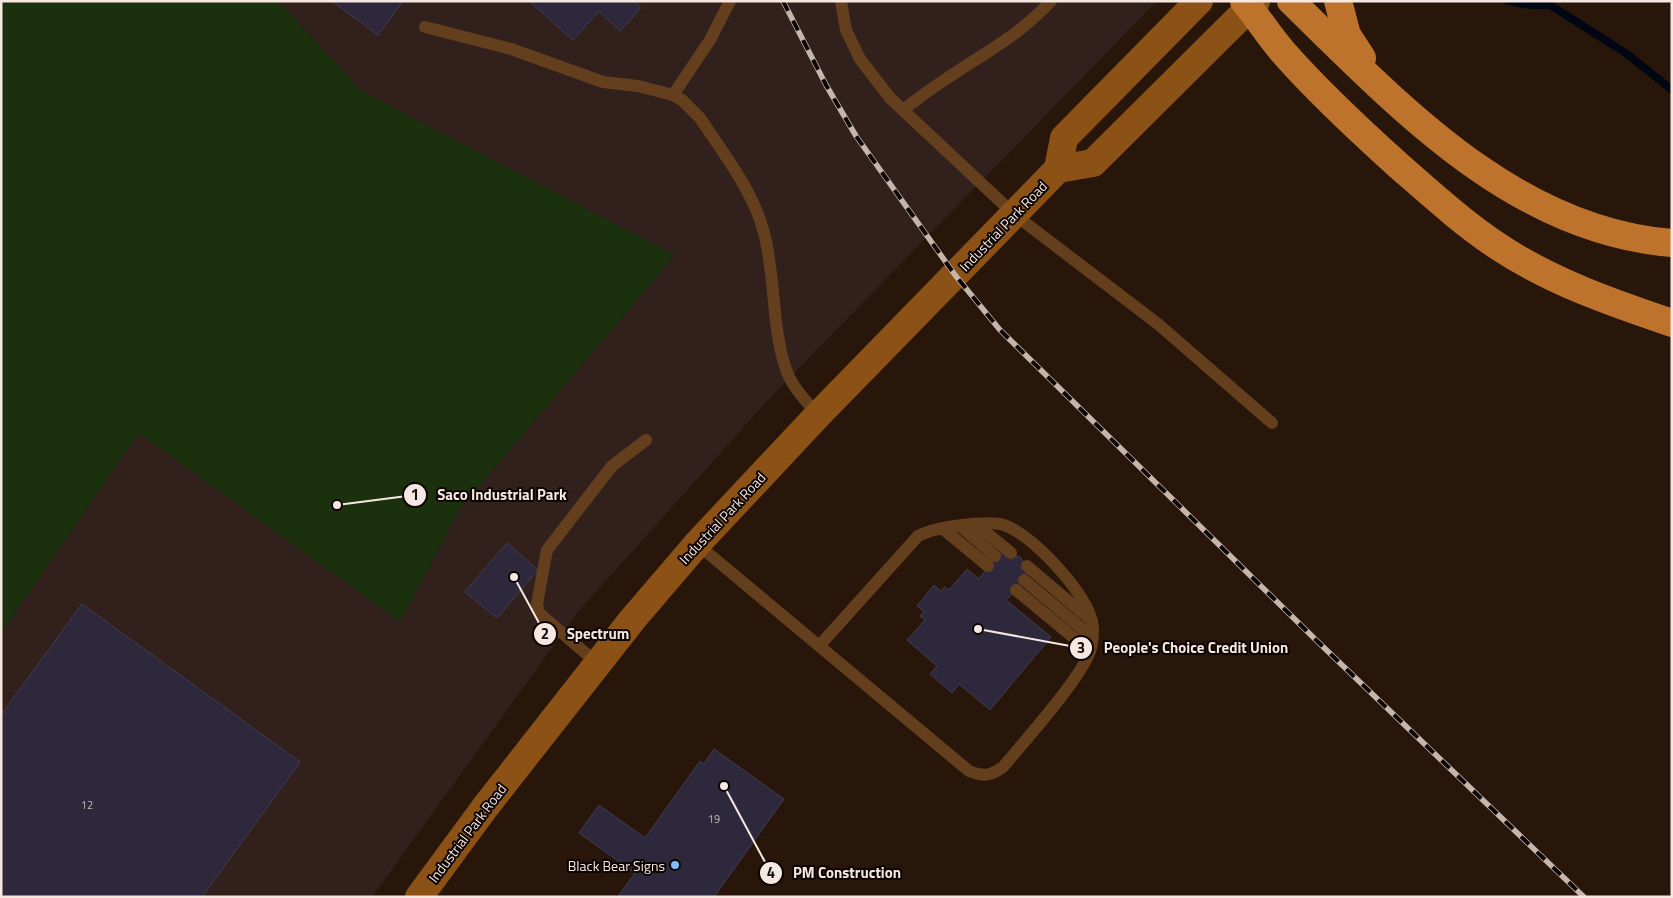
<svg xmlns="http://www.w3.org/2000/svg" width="1673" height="898" font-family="'Titillium Web',sans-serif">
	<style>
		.industrial { fill: #32201c }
		.green { fill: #1b310d }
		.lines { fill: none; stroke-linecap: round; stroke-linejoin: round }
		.stream { stroke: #000613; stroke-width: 8 }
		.building { fill: #2d283c; stroke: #423d52 }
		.lane { stroke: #643f1d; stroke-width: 12 }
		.secondary { stroke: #8c5114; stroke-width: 28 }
		.highway { stroke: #bd732c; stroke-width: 28 }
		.rail-casing { stroke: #c5b6ad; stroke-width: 5.5 }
		.rail { stroke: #0b0402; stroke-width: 4; stroke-dasharray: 11; stroke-linecap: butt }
		.poi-dot { fill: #7ebdf9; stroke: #0b0402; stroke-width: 2 }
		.labels { text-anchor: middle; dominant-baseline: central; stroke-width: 4; stroke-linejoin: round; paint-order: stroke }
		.number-label { font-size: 11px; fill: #c4b8b8 }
		.street-label { font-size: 14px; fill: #f6e8e1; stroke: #0b0402 }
		.poi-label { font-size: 14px; fill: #f6e8e1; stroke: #0b0402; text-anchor: end }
		.leader { fill: none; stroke: #f6e8e1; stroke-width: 2 }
		.callout-dot { fill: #f6e8e1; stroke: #0b0402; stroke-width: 2 }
		.mark-label { font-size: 15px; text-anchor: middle; font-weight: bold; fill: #111 }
		.callout-label { font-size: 15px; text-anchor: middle; font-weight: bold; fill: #f6e8e1; stroke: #0b0402; stroke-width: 4; stroke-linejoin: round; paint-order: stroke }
	</style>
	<rect width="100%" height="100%" fill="#28160a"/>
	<!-- industrial -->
	<polygon class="industrial" points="1,1 1157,1 769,399 578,612 372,897 1,897"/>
	<!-- green -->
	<polygon class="green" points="1,1 279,1 360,90 675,255 459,510 400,622 139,433 1,633"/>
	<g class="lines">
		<!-- stream -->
		<polyline class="stream" points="1508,1 1531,5 1550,5 1627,54 1672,90"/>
	</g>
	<!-- building -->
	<g class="building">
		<polygon points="332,1 403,1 378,35"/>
		<polygon points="529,1 634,1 641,8 620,31 599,11 573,40"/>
		<polygon points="507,543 538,570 497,618 465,592"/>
		<polygon points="1002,552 1020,557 1029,570 1021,586 1006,600 1051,637 990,710 959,684 952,693 930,674 937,666 907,640 925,620 920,616 924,612 917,606 934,585 941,591 945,587 949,590 967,569 979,579 996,556"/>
		<polygon points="82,604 300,762 202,897 1,897 1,715"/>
		<polygon points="714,749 784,799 714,897 622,897 619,895 635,873 579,833 599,805 645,838 700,761 704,764"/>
	</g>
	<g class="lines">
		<!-- lane -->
		<g class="lane">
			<polyline points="841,1 846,30 860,59 890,98 1015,215 1158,324 1272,423"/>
			<path d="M425 27 511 49 603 82 638 86 673 95 682 100 700 118C723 153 754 192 764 233 776 278 771 328 787 372 793 388 807 402 818 415"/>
			<polyline points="673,95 710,40 730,1"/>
			<path d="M903 110C916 100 929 90 943 81 982 54 1018 37 1051 1"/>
			<polyline points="977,525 1011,553"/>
			<polyline points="960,526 995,556"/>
			<polyline points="942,528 988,566"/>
			<path d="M697 544 969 771C984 777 990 776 1003 767 1023 743 1085 674 1091 648 1093 639 1094 626 1091 618 1084 591 1028 529 1000 524 981 521 935 527 918 536L820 645"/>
			<polyline points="1027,566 1092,621"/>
			<polyline points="1024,580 1092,637"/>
			<polyline points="1016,590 1090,651"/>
			<polyline points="598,664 539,613 537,604 547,550 612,466 646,440"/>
		</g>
		<!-- secondary -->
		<g class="secondary">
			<polyline points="1058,169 1093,163 1256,1"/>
			<polyline points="419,897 486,806 632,620 697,544 818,415 1058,169 1064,138 1199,1"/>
		</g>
		<!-- highway -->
		<g class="highway">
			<path d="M1244 1C1258 18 1269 36 1283 52 1319 93 1359 130 1399 166 1431 194 1464 224 1499 247 1552 282 1613 303 1672 323"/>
			<path d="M1291 1C1398 105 1514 231 1672 243"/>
			<polyline points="1338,1 1347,35 1362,58"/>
		</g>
		<defs>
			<polyline id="rail" points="783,1 826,85 856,136 955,275 1000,330 1316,640 1584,897"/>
		</defs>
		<!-- rail casing -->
		<use href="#rail" class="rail-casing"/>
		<!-- rail -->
		<use href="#rail" class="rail"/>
	</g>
	<!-- markers -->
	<circle class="poi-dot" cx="675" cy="865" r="5"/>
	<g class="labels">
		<!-- number labels -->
		<g class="number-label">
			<text x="87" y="805">12</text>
			<text x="714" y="819">19</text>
		</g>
		<!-- street labels -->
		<g class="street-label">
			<text transform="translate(1003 226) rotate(-46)">Industrial Park Road</text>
			<text transform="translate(722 518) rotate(-47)">Industrial Park Road</text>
			<text transform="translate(467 833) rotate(-53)">Industrial Park Road</text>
		</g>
		<!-- poi labels -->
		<g class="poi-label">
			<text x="665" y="865">Black Bear Signs</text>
		</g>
	</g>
	<!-- callouts -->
	<path class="leader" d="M337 505L415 495M514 577L545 634M978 629L1081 648M724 786L771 873"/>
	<g class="callout-dot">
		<circle cx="337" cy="505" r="5"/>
		<circle cx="514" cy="577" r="5"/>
		<circle cx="978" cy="629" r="5"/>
		<circle cx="724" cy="786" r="5"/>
		<circle cx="415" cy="495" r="12"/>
		<circle cx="545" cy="634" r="12"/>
		<circle cx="1081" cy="648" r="12"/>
		<circle cx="771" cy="873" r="12"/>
	</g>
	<g class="mark-label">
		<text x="415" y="500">1</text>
		<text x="545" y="639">2</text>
		<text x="1081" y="653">3</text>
		<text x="771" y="878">4</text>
	</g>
	<g class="callout-label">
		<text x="502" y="500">Saco Industrial Park</text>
		<text x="598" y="639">Spectrum</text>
		<text x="1196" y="653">People's Choice Credit Union</text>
		<text x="847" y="878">PM Construction</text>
	</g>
	<!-- border -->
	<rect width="1673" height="898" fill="none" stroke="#f6e8e1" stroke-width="5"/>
</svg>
